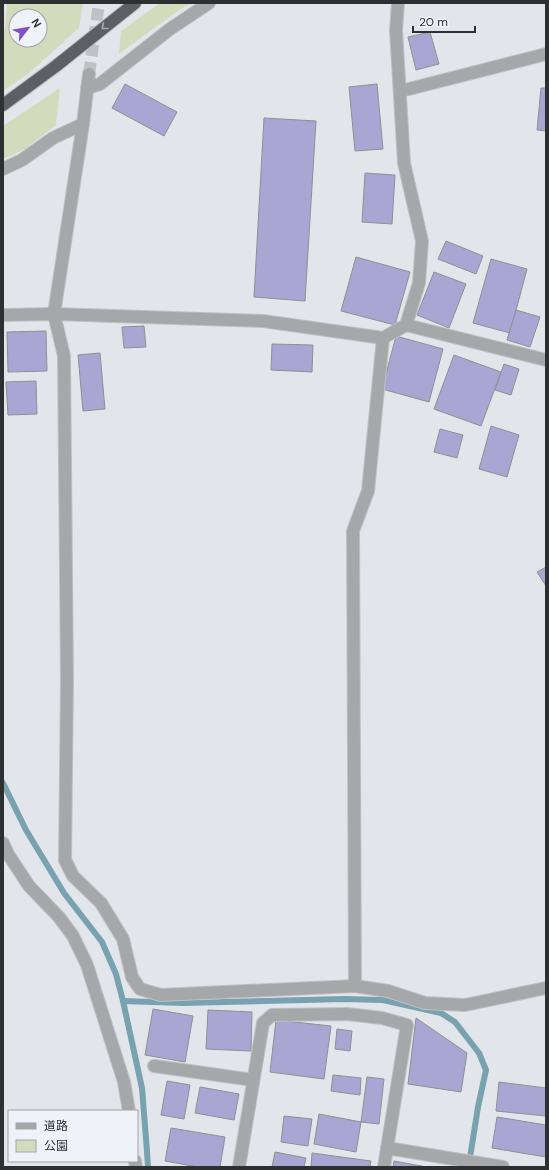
<svg xmlns="http://www.w3.org/2000/svg" width="549" height="1170" font-family="'DM Sans','Noto Sans JP',sans-serif">
	<style>
		.green { fill: #d4dbbd; fill-rule: evenodd }
		.lines { fill: none; stroke-linecap: round; stroke-linejoin: round }
		.stream { stroke: #78a2af; stroke-width: 6 }
		.building { fill: #aaa5d3; stroke: #8f8f94 }
		.street-tunnel { stroke: #bec1c6; stroke-width: 12; stroke-dasharray: 12 6; stroke-linecap: butt }
		.street-casing { stroke: #bec1c6; stroke-width: 14 }
		.highway-casing { stroke: #bec1c6; stroke-width: 14 }
		.street { stroke: #a5a7a9; stroke-width: 12 }
		.highway { stroke: #5c6064; stroke-width: 12 }
		.oneway { stroke: #a6aaae }
	</style>
	<rect width="100%" height="100%" fill="#e2e6eb"/>
	<!-- green -->
	<g class="green">
		<path d="M7 3H83L79 28 28 74 3 91V34L5 28ZM16 16H40V40H16Z"/>
		<polygon points="160,3 192,3 179,10 119,54 121,31"/>
		<polygon points="60,88 56,125 25,149 3,159 3,126"/>
	</g>
	<g class="lines">
		<!-- stream -->
		<g class="stream">
			<polyline points="3,783 26,830 64,893 102,942 116,974 123,1001 142,1088 147,1151 148,1167"/>
			<polyline points="123,1001 183,1003 344,999 383,1000 441,1013 455,1022 479,1053 486,1070 478,1107 469,1164"/>
		</g>
	</g>
	<!-- building -->
	<g class="building">
		<polygon points="430,32 439,64 416,70 408,37"/>
		<polygon points="125,84 177,112 164,136 112,108"/>
		<polygon points="377,84 383,149 355,151 349,87"/>
		<polygon points="541,88 546,88 546,131 537,130"/>
		<polygon points="264,118 316,121 305,301 254,297"/>
		<polygon points="365,173 395,175 392,224 362,222"/>
		<polygon points="446,241 483,256 476,274 438,259"/>
		<polygon points="356,257 410,272 395,325 341,311"/>
		<polygon points="491,259 527,269 510,333 473,323"/>
		<polygon points="434,272 466,284 449,328 417,315"/>
		<polygon points="516,310 540,317 530,347 507,340"/>
		<polygon points="144,326 146,347 124,348 122,327"/>
		<polygon points="46,331 47,371 8,372 7,332"/>
		<polygon points="396,336 443,349 429,402 382,389"/>
		<polygon points="272,344 313,345 312,372 271,370"/>
		<polygon points="100,353 105,409 83,411 78,355"/>
		<polygon points="454,355 501,372 481,426 434,409"/>
		<polygon points="504,364 519,369 511,395 495,390"/>
		<polygon points="36,381 37,414 8,415 6,382"/>
		<polygon points="491,426 519,435 507,477 479,469"/>
		<polygon points="440,429 463,435 457,458 434,452"/>
		<polygon points="546,567 546,586 537,572"/>
		<polygon points="153,1009 193,1016 185,1062 145,1055"/>
		<polygon points="208,1010 252,1012 251,1051 206,1049"/>
		<polygon points="416,1018 467,1053 461,1092 408,1084"/>
		<polygon points="276,1020 331,1026 324,1079 270,1072"/>
		<polygon points="337,1029 352,1031 350,1051 335,1049"/>
		<polygon points="333,1075 361,1078 360,1095 331,1091"/>
		<polygon points="367,1077 384,1079 379,1124 361,1122"/>
		<polygon points="167,1081 190,1085 184,1119 161,1115"/>
		<polygon points="499,1082 546,1088 546,1116 496,1111"/>
		<polygon points="200,1087 239,1094 234,1120 195,1113"/>
		<polygon points="319,1114 361,1122 356,1152 314,1144"/>
		<polygon points="284,1116 312,1119 308,1146 281,1142"/>
		<polygon points="497,1117 546,1125 546,1157 492,1148"/>
		<polygon points="171,1128 225,1137 220,1167 198,1167 165,1161"/>
		<polygon points="275,1152 306,1158 304,1167 272,1167"/>
		<polygon points="312,1153 371,1161 370,1167 311,1167"/>
		<polygon points="394,1161 427,1167 393,1167"/>
	</g>
	<g class="lines">
		<!-- street-tunnel -->
		<polyline class="street-tunnel" points="89,74 99,3"/>
		<defs>
			<g id="street">
				<polyline points="89,74 83,124 54,314 64,356 67,681 65,860 73,876 101,903 123,939 132,977 140,989 161,995 355,986 388,991 425,1003 465,1005 546,988"/>
				<polyline points="87,88 100,84 170,29 209,3"/>
				<polyline points="401,91 546,54"/>
				<polyline points="3,169 22,160 53,138 83,124"/>
				<polyline points="3,315 54,314 263,321 383,338 406,325 419,283 422,241 404,163 396,30 398,3"/>
				<polyline points="406,325 546,360"/>
				<polyline points="3,843 8,854 29,886 59,917 73,936 87,965 124,1082 129,1111"/>
				<polyline points="355,986 353,531 368,491 383,338"/>
				<polyline points="154,1066 253,1080"/>
				<polyline points="387,1148 503,1167"/>
				<polyline points="135,1161 136,1167"/>
				<polyline points="239,1167 263,1023 272,1015 347,1014 382,1018 407,1025 384,1167"/>
			</g>
			<polyline id="highway" points="3,105 56,66 135,3"/>
		</defs>
		<!-- street casing -->
		<use href="#street" class="street-casing"/>
		<!-- highway casing -->
		<use href="#highway" class="highway-casing"/>
		<!-- street -->
		<use href="#street" class="street"/>
		<!-- highway -->
		<use href="#highway" class="highway"/>
	</g>
	<!-- one-way arrows -->
	<defs><path id="oneway-chevron" d="M-2-3.5L2.5 0L-2 3.5" fill="none" stroke-width="1.6" stroke-linecap="round" stroke-linejoin="round"/></defs>
	<use class="oneway" href="#oneway-chevron" transform="translate(104 27) rotate(141)"/>
	<!-- border -->
	<rect width="549" height="1170" fill="none" stroke="#2d2f31" stroke-width="8"/>
	<!-- legend -->
	<rect x="8" y="1110" width="130" height="52" fill="#eff3f9" stroke="#a1a5a9"/>
	<rect x="16" y="1123" width="20" height="6" fill="#a5a7a9" stroke="#a1a5a9"/>
	<text x="44" y="1130" font-size="12" fill="#2d2f31">道路</text>
	<rect x="16" y="1140" width="20" height="12" fill="#d4dbbd" stroke="#a1a5a9"/>
	<text x="44" y="1150" font-size="12" fill="#2d2f31">公園</text>
	<!-- north arrow -->
	<g transform="translate(28 28) rotate(59)"><circle r="19" fill="#eff3f9" stroke="#a1a5a9"/>
	<path d="M0-3L7 15L0 10L-7 15Z" fill="#814fc7"/>
	<text y="-6" font-size="11" font-weight="bold" text-anchor="middle" fill="#2d2f31">N</text>
	</g>
	<!-- scale -->
	<path d="M413 26v6h62v-6" fill="none" stroke="#2d2f31" stroke-width="2"/>
	<text x="419" y="26" font-size="12" fill="#2d2f31" stroke="#eff3f9" stroke-width="3" paint-order="stroke">20 m</text>
</svg>
